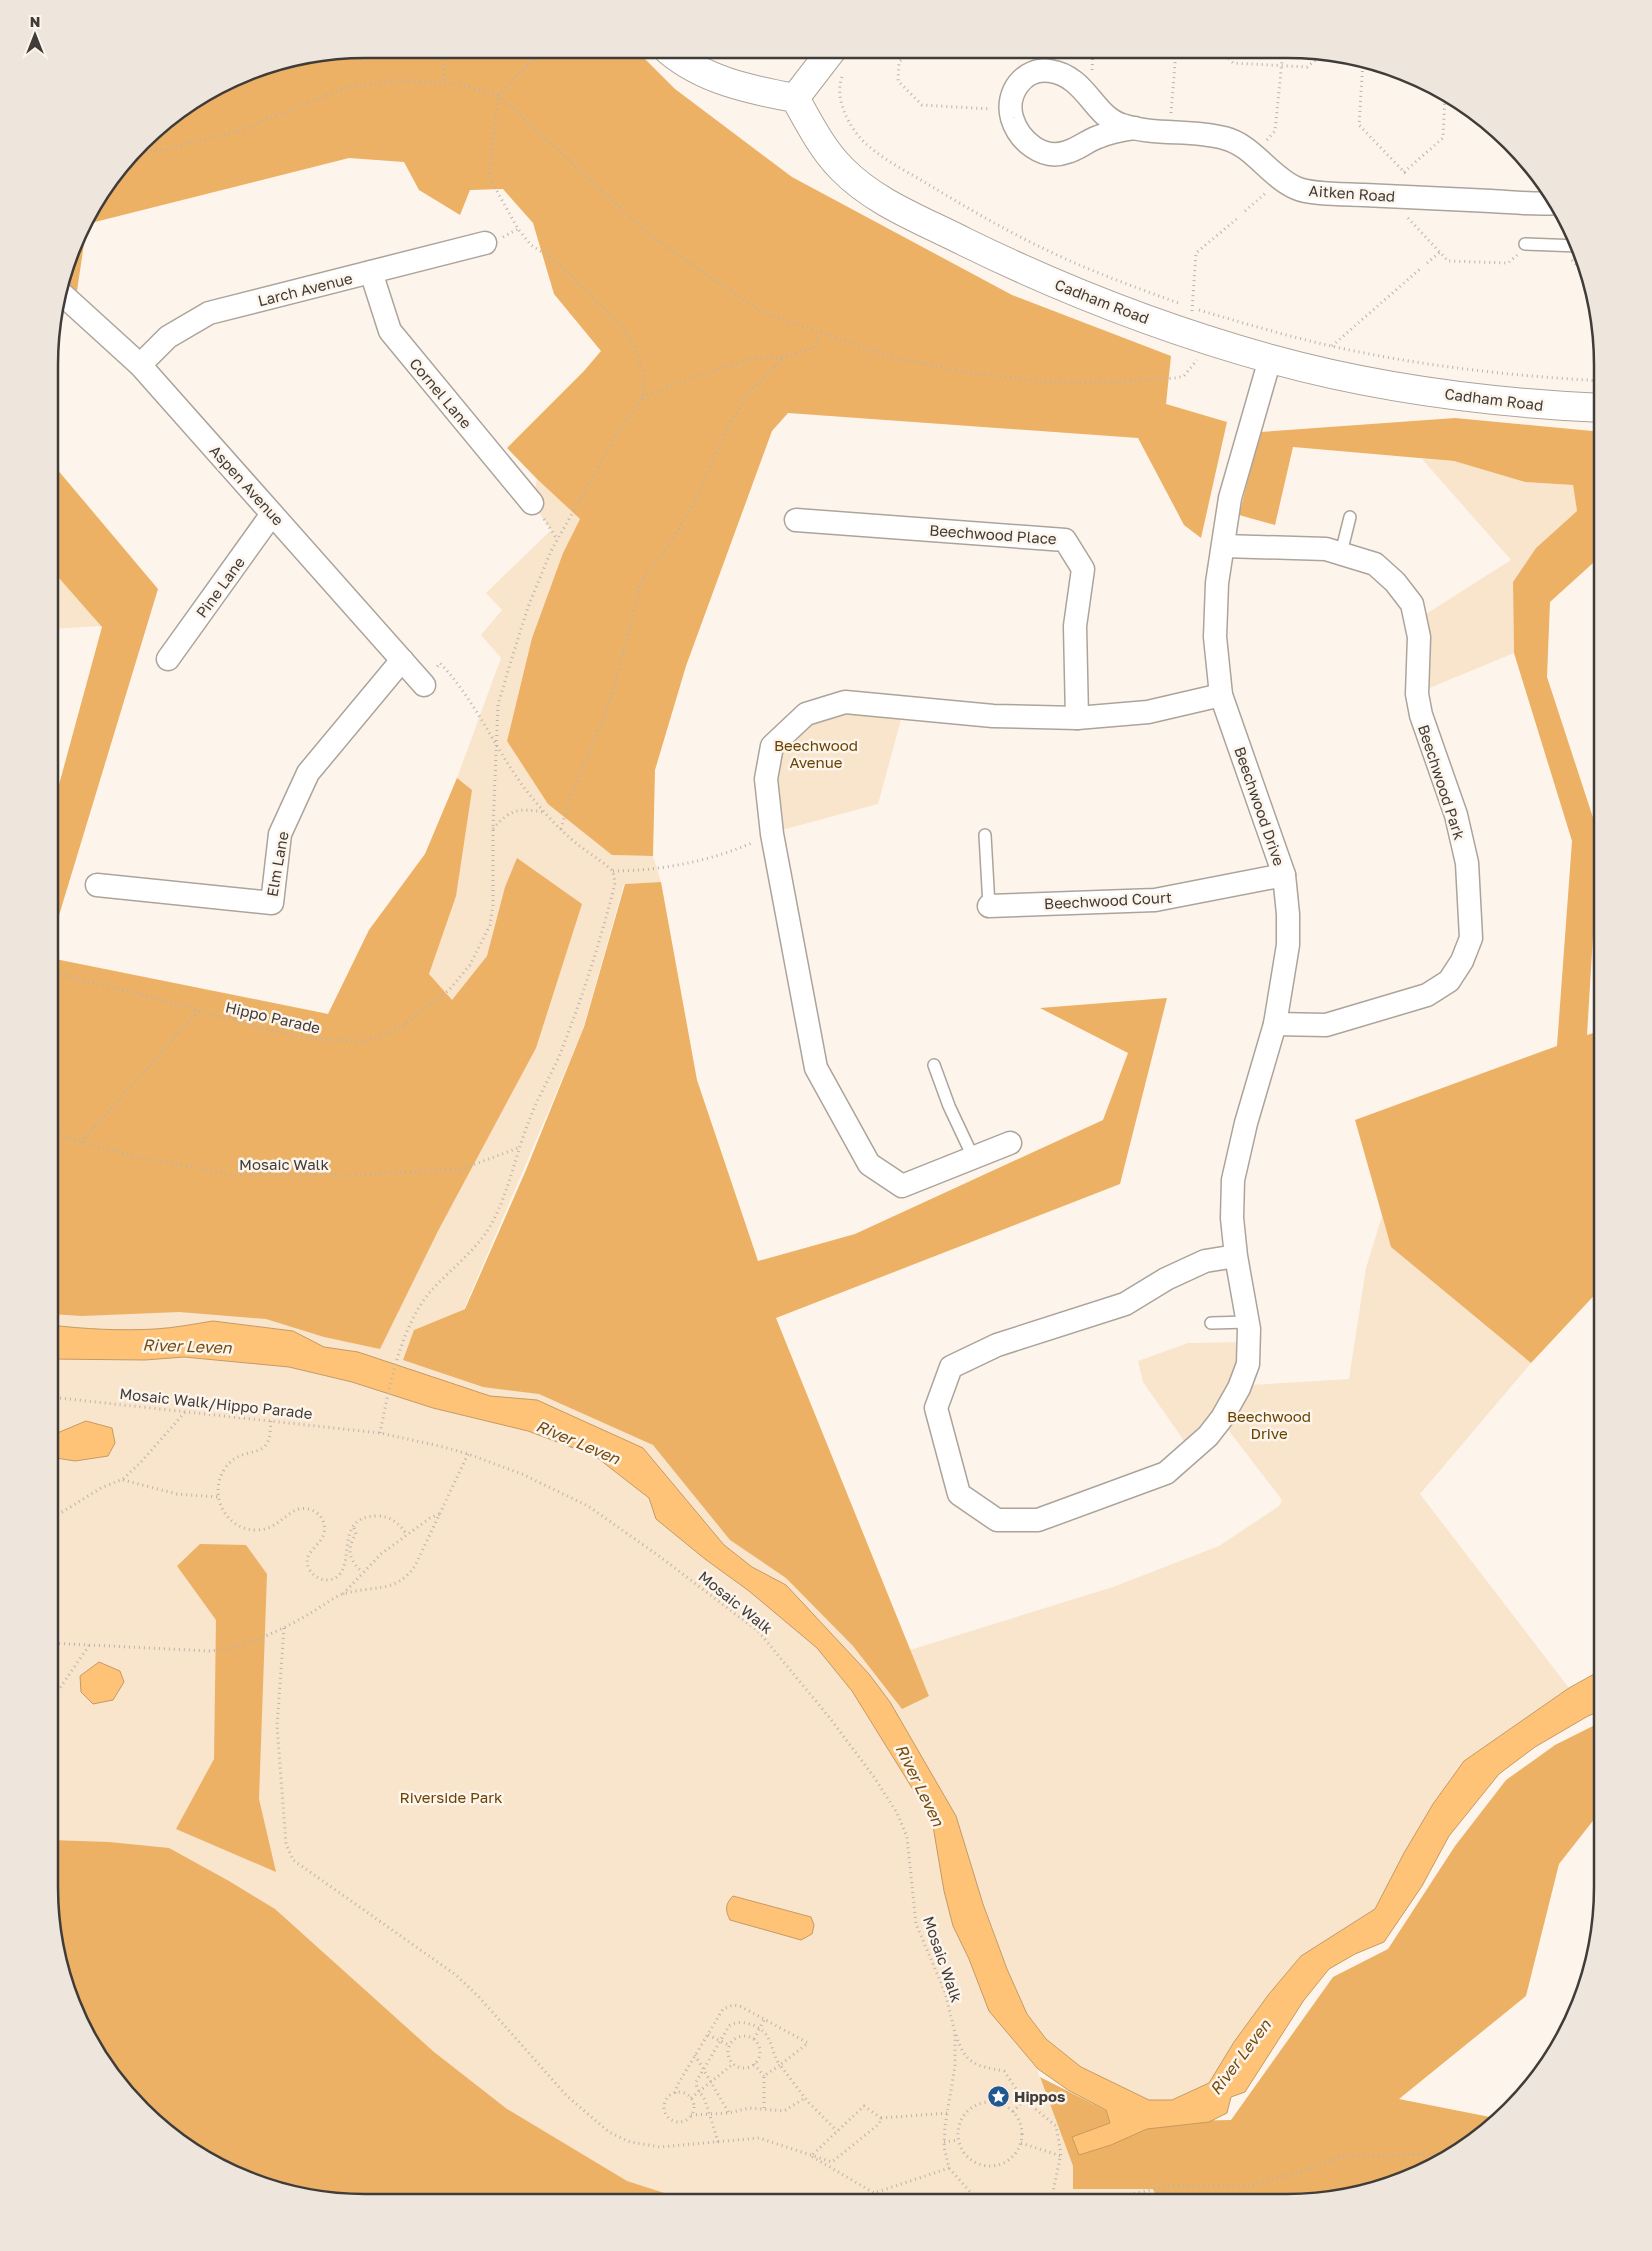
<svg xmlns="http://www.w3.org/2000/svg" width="1652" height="2251" font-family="'Golos Text',sans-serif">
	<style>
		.green { fill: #f9e4cc }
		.forest { fill: #ecb165 }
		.water { fill: #fec377; stroke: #c59a64 }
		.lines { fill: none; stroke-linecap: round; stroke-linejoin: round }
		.service-casing { stroke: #aca49b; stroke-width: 14 }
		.minor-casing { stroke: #aca49b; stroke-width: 25 }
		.tertiary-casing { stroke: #aca49b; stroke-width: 30 }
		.path { stroke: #bab4ac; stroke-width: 3; stroke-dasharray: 1 4; stroke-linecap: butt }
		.service { stroke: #fff; stroke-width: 11 }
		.minor { stroke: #fff; stroke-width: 22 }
		.tertiary { stroke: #fff; stroke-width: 28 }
		.labels { text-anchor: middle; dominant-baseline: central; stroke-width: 5; stroke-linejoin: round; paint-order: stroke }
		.street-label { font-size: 15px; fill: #403c39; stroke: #fdf5eb }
		.park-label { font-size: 15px; fill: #684303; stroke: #fdf5eb }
		.poi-label { font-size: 15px; font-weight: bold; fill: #403c39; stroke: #fdf5eb; text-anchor: start }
		.water-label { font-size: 16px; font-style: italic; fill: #724c12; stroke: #fdf5eb }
		.rim { fill: none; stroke: #403c39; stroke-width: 2.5 }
	</style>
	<rect width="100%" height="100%" fill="#fdf5eb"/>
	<!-- green -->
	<g class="green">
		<polygon points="1422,459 1454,461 1525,482 1573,485 1577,511 1536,548 1513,582 1514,653 1427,689 1428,649 1426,614 1511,560"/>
		<polygon points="537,479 580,519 563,553 532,638 507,741 612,855 653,856 661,882 624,884 582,1032 464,1309 414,1330 623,1407 929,1696 910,1650 1113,1587 1219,1546 1279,1506 1282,1500 1226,1427 1250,1385 1349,1379 1366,1268 1382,1216 1391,1247 1531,1363 1420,1494 1569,1688 1464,1761 1433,1804 1404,1853 1375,1909 1301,1956 1234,2042 1209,2083 1172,2100 1149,2100 1081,2067 1046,2039 1027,2014 1007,1969 971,1868 929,1771 921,1758 1073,2166 1500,2119 1427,2170 1369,2192 1287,2202 324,2200 244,2178 189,2149 127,2095 81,2026 59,1968 49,1886 50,958 329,1014 369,930 425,854 457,778 501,658 481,635 502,610 486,593 551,530 532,503"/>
		<polygon points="51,569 102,626 51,629"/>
		<polygon points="848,710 902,716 878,804 782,830 777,780 782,750 817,720"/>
		<polygon points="1242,1342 1237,1370 1226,1401 1187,1445 1143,1382 1138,1361 1188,1343"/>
	</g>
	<!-- forest -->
	<g class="forest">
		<polygon points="365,49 636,50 675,89 792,177 1012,295 1171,356 1166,404 1227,422 1201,538 1184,525 1138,438 788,413 772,431 686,666 655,770 653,856 612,855 548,804 507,741 532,638 563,553 580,519 537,479 507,448 584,371 601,351 554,294 533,223 503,189 470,190 460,215 419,190 404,162 349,158 87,224 75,304 62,294 91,207 157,127 266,65"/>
		<polygon points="1455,418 1603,432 1603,554 1550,602 1547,677 1599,836 1587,1035 1603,1030 1603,1286 1531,1363 1391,1247 1355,1120 1557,1046 1572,841 1514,653 1513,582 1536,548 1577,511 1573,485 1525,482 1454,461 1293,447 1275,525 1239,515 1260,432"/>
		<polygon points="51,462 158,589 50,945 51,814 102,627 51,569"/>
		<polygon points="457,778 472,790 456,896 429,974 452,1000 487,956 505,887 517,858 582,904 536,1048 438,1231 380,1349 324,1337 266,1319 179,1312 82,1316 50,1314 50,958 328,1014 369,930 425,854"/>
		<polygon points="661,882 697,1080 758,1261 855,1234 1103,1120 1128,1053 1040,1008 1167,998 1120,1184 776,1318 929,1696 902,1709 853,1646 786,1578 730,1540 653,1445 539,1394 483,1387 403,1360 414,1330 465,1309 526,1170 584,1027 625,884"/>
		<polygon points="200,1544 246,1545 267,1574 259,1799 276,1872 176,1829 214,1759 216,1620 177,1566"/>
		<polygon points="1603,1721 1603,1808 1559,1864 1526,1996 1399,2099 1500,2119 1496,2124 1427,2170 1369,2192 1287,2202 1159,2202 1153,2189 1073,2189 1073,2166 1040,2077 1129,2122 1231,2120 1333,1977 1388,1949 1455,1846 1506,1780 1555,1745"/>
		<polygon points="49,1840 109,1842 169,1848 229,1881 275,1909 434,2052 507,2109 627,2181 689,2201 324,2200 244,2178 189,2149 127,2095 81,2026 59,1968 49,1886"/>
	</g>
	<!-- water -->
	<g class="water">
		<path d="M213 1321 293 1331 324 1347 358 1352 490 1396 537 1400 643 1448 724 1545 752 1567 786 1585 869 1674 890 1702 956 1816 983 1904 1007 1969 1027 2014 1046 2039 1081 2067 1149 2100H1172L1209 2083 1234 2042 1269 1994 1301 1956 1375 1909 1404 1853 1433 1804 1464 1761 1569 1688 1603 1669V1710L1588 1716 1535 1747 1499 1774 1449 1836 1422 1886 1384 1942 1355 1954 1329 1969 1304 2000 1245 2092 1231 2097 1227 2113 1209 2122 1147 2129 1111 2145 1079 2155 1072 2137 1110 2123 1106 2110 1068 2090 1038 2069 989 2011 969 1959 953 1926 944 1891 932 1820 852 1691 817 1648 749 1591 705 1559 656 1519 649 1498 595 1456 528 1431 433 1408 352 1382 289 1367 184 1357 145 1360 50 1359V1325C85 1329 120 1331 155 1329 174 1328 194 1324 213 1321Z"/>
		<polygon points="86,1421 112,1428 115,1443 108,1456 75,1461 50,1457 50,1436"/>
		<polygon points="99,1662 120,1671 124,1682 113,1700 93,1704 81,1692 80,1676"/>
		<path d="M733 1896 811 1917 814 1925 812 1934 801 1940 730 1920C725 1910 725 1904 733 1896Z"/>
	</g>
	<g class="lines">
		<defs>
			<g id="service">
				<polyline points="1525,244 1579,246"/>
				<polyline points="1341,553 1350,517"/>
				<polyline points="985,835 989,906"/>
				<polyline points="934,1065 949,1106 973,1157"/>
				<polyline points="1211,1323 1248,1322"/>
			</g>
			<g id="minor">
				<path d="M1135 128C1122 130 1110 132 1098 137 1087 141 1078 149 1067 152 1043 161 1019 141 1012 118 1005 93 1024 67 1050 71 1086 76 1094 117 1122 125 1155 136 1191 129 1224 138 1253 145 1269 176 1296 188 1311 195 1347 194 1364 195 1407 197 1449 199 1491 201 1512 202 1535 205 1556 203"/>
				<polyline points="371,272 390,331 532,503"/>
				<polyline points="62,294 140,365 424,685"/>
				<polyline points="140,365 168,337 209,313 485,243"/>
				<polyline points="796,520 1065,540 1083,569 1075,626 1077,718"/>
				<polyline points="1223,546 1326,549 1375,564 1395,582 1412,604 1419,637 1417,694 1421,715 1456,815 1467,863 1471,938 1462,961 1449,981 1427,995 1326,1025 1275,1024"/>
				<polyline points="168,659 272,514"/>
				<polyline points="97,885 272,903 280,834 308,773 402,660"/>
				<polyline points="989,906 1155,900 1284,875"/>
				<polyline points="1010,1143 902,1186 869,1164 816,1068 772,834 766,779 772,746 806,714 845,702 993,716 1077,718 1148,712 1221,695"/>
				<polyline points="1236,1256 1205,1261 1166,1279 1125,1304 997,1345 951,1367 936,1408 959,1494 997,1520 1038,1520 1166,1473 1208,1436 1222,1418 1239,1388 1248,1364 1249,1329 1236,1256 1232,1218 1233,1180 1246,1123 1275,1024 1288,945 1288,914 1284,875 1221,695 1215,637 1217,583 1230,498 1270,359"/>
			</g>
			<g id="tertiary">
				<path d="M668 50C703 80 751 90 795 98 809 123 822 149 842 169 875 203 924 221 965 242 1063 290 1166 330 1271 359 1379 389 1492 403 1603 408"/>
				<polyline points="795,98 832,50"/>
			</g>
		</defs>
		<!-- service casing -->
		<use href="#service" class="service-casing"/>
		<!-- minor casing -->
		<use href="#minor" class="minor-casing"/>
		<!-- tertiary casing -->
		<use href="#tertiary" class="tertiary-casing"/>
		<!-- path -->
		<g class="path">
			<polyline points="443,49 445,82"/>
			<polyline points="794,50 801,55"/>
			<polyline points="912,50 899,62 898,81 922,105 991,109"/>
			<polyline points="1222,51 1233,63 1307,67 1327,51"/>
			<polyline points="1363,61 1359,125 1408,176"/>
			<polyline points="1092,70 1093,51"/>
			<path d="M842 77C834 97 848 125 862 140 881 159 908 172 931 186 972 211 1014 235 1057 255 1098 274 1140 289 1181 304"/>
			<polyline points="1171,113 1176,51"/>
			<polyline points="1267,140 1275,131 1283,51"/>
			<polyline points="136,152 167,149 238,131 345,88 396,80 458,84 498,95 652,237 760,311 888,356 966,372 1046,382 1111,382 1176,378 1184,376 1197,360"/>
			<polyline points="1404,172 1443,138 1445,94"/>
			<polyline points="1245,211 1267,192"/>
			<polyline points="1408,218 1448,261 1508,263 1517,255"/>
			<polyline points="503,237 518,229"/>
			<polyline points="1572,260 1593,284"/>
			<polyline points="1427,263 1440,252"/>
			<polyline points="1581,271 1586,267"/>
			<path d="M1199 310C1243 323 1287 336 1331 346 1420 366 1512 376 1603 381"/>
			<polyline points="1192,311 1196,253 1239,217"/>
			<polyline points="1332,346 1420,269"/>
			<polyline points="643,398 688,379 752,359 785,357 814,348 821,334"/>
			<polyline points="544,519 557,539"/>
			<path d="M493 829C510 809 518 808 543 812"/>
			<polyline points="561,829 570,798 611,699 642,580 667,548 694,503 725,433 747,394 785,357"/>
			<path d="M613 871C660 871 711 861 754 842"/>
			<polyline points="50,970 73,978 132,992 274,1031 316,1039 366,1041 399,1028 449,990 470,965 490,925 493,905 493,829 498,705 510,664 528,607 551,551 617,434 643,398 644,376 635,348 620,324 557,262 531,245 518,229 489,177 498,95 527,66 551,49"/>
			<polyline points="50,1133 133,1156 235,1175 351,1175 462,1169 518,1148"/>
			<polyline points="81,1142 198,1011"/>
			<polyline points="50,1397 380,1433 444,1447 468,1454 522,1474 588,1506 659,1556 759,1632 829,1717 874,1777 897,1813 907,1837 916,1924 945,1992 955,2033 955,2066 945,2126 944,2147 949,2168 978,2201"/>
			<path d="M271 1421C270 1429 271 1439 265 1446 255 1456 237 1449 224 1470 208 1495 226 1530 256 1530 273 1530 280 1520 292 1512 308 1502 328 1515 324 1533 321 1547 301 1552 309 1569 312 1574 316 1577 321 1579 327 1581 333 1580 338 1576 355 1561 335 1516 377 1516 391 1516 400 1524 407 1535"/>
			<path d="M380 1433C389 1388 400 1328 430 1292 450 1269 479 1249 493 1221 509 1191 517 1150 530 1118 539 1094 553 1073 562 1049 583 995 601 940 615 883L613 871C604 863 595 857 585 850 563 834 543 812 526 790 495 749 476 701 440 663L436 668"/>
			<polyline points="123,1480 177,1494 218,1497"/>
			<polyline points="49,1520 101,1488 123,1479 140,1463 186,1411"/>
			<path d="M354 1528 356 1534C346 1549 349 1560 362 1572"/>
			<polyline points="343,1594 381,1554 430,1518 440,1514"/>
			<polyline points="284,1628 277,1726 286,1844 293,1860 456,1975 479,1997 567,2096 609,2132 630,2142 660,2147 759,2138 832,2162 879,2124 881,2118 948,2113"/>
			<path d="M49 1643 210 1651C246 1647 283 1630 314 1611 323 1606 333 1597 343 1594 372 1585 396 1594 415 1566L468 1454"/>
			<polyline points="49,1704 90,1644"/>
			<polyline points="708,2035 729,2045"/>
			<path d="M956 2035C965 2064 976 2066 1004 2071L1023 2099 1056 2126 1061 2153 1051 2202"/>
			<circle cx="744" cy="2052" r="16"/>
			<polyline points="754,2039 765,2018"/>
			<polyline points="695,2055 729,2113"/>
			<polyline points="754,2064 764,2076"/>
			<circle cx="679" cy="2107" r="15"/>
			<polyline points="675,2093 678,2084 723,2009 733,2005 740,2006 808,2043 780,2065 808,2102 837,2131"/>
			<polyline points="691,2098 733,2064"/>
			<circle cx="990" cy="2134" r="32"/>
			<polyline points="1013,2112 1024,2100"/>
			<polyline points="691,2115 729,2113 749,2108 784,2111 805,2098"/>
			<polyline points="881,2118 864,2106 811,2156 874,2193 949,2168"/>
			<path d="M718 2142 705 2100 697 2088 696 2082 729 2026C739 2018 761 2025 767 2036 773 2045 773 2057 780 2065L764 2076V2109"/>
			<polyline points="944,2142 958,2140"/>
			<polyline points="1021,2143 1061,2156"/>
			<polyline points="1100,2202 1166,2186 1250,2186 1306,2170 1342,2156 1450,2154"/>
		</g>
		<!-- service -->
		<use href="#service" class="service"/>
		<!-- minor -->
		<use href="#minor" class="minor"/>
		<!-- tertiary -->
		<use href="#tertiary" class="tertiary"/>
	</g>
	<!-- icons -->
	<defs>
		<symbol id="sight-disc" viewBox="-11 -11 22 22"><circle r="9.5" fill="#225890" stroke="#fdf5eb"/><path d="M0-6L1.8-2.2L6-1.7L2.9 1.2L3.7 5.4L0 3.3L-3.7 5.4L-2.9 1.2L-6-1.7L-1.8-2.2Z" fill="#fff"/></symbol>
	</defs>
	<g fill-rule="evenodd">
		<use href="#sight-disc" x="986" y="2084" width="25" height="25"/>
	</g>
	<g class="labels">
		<!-- street labels -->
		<g class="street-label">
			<text transform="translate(1352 193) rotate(4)">Aitken Road</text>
			<text transform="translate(305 289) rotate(-14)">Larch Avenue</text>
			<text transform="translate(1102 301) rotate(21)">Cadham Road</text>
			<text transform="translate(441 393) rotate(50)">Cornel Lane</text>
			<text transform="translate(1494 399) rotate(7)">Cadham Road</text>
			<text transform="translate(247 485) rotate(48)">Aspen Avenue</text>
			<text transform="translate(993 534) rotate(4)">Beechwood Place</text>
			<text transform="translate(220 587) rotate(-54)">Pine Lane</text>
			<text transform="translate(1442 782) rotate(72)">Beechwood Park</text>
			<text transform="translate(1260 806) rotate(71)">Beechwood Drive</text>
			<text transform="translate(277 864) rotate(-80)">Elm Lane</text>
			<text transform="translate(1108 900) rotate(-3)">Beechwood Court</text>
			<text transform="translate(273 1017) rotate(13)">Hippo Parade</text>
			<text x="284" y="1164">Mosaic Walk</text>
			<text transform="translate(216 1403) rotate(6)">Mosaic Walk/Hippo Parade</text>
			<text transform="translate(736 1602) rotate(39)">Mosaic Walk</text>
			<text transform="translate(943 1959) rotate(71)">Mosaic Walk</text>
		</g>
		<!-- park labels -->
		<g class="park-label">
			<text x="816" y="745">Beechwood<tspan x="816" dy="17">Avenue</tspan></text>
			<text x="1269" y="1416">Beechwood<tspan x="1269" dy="17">Drive</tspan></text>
			<text x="451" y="1797">Riverside Park</text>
		</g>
		<!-- poi labels -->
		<g class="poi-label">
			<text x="1014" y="2096">Hippos</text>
		</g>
		<!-- water labels -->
		<g class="water-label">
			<text transform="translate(187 1346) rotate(2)">River Leven</text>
			<text transform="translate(578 1442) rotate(23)">River Leven</text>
			<text transform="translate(920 1785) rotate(64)">River Leven</text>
			<text transform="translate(1240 2057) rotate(-53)">River Leven</text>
		</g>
	</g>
	<!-- crop -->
	<path d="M0 0H1652V2251H0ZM365 58H1287A307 307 0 0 1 1594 365V1887A307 307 0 0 1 1287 2194H365A307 307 0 0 1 58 1887V365A307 307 0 0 1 365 58Z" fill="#eee6dd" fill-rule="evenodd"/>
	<path class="rim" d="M365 58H1287A307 307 0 0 1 1594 365V1887A307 307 0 0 1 1287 2194H365A307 307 0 0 1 58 1887V365A307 307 0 0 1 365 58Z"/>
	<!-- north arrow -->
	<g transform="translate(35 35)" stroke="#fdf5eb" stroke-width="4" paint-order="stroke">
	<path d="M0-4L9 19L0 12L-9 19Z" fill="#403c39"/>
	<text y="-8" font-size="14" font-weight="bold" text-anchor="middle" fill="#403c39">N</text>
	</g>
</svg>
